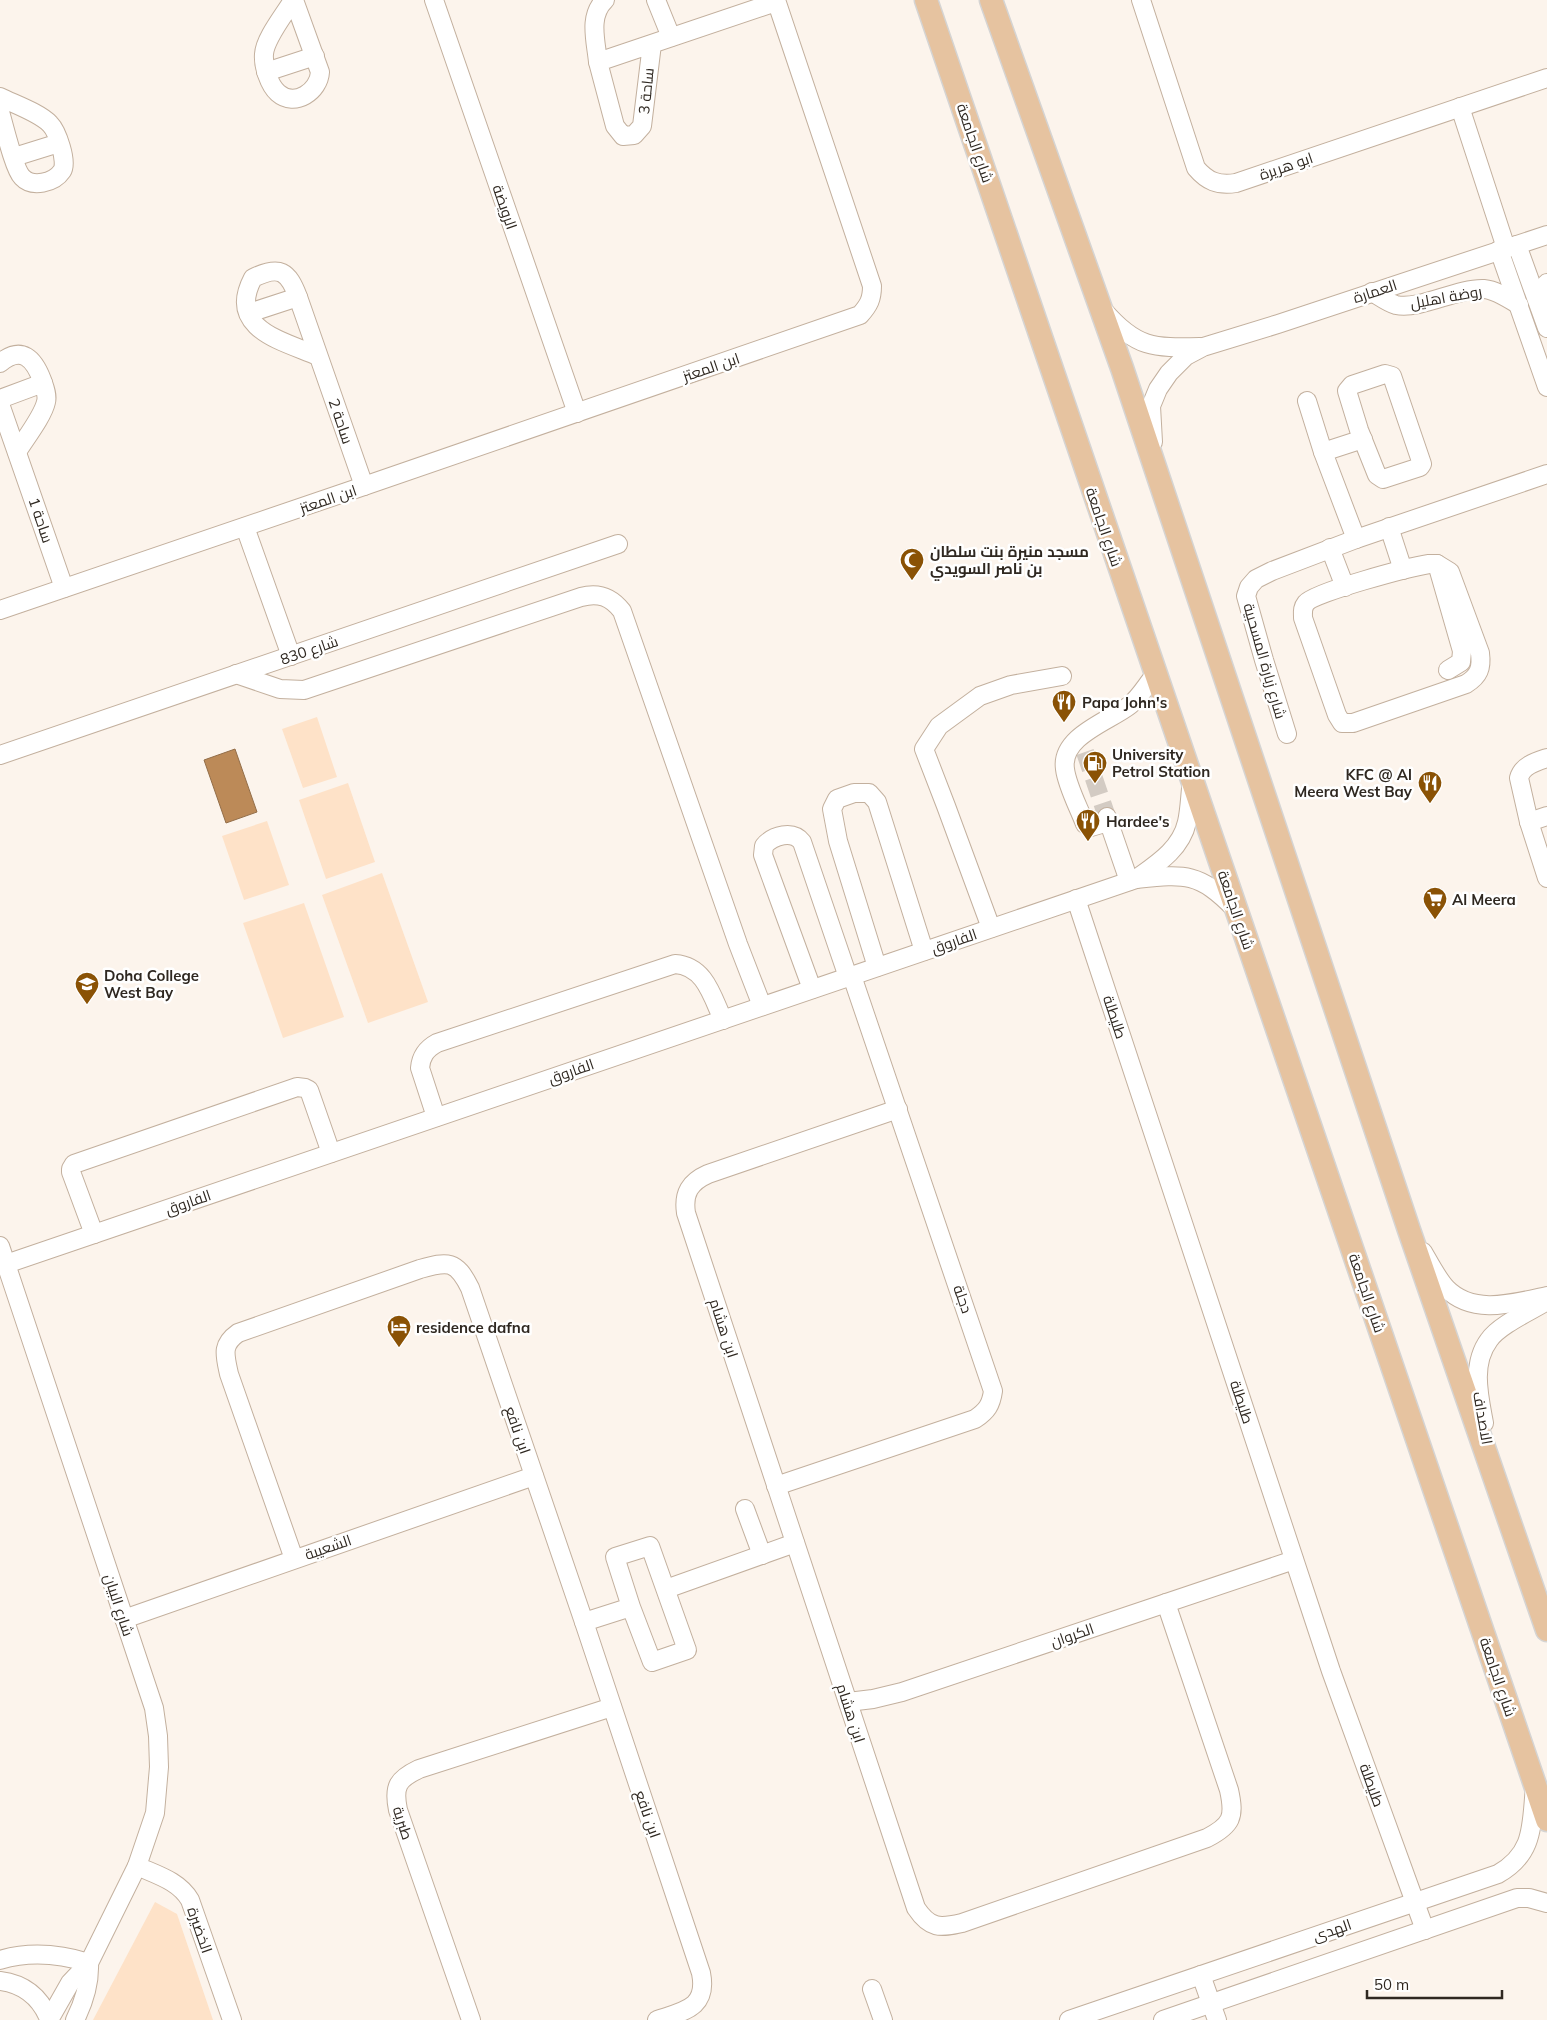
<svg xmlns="http://www.w3.org/2000/svg" width="1547" height="2020" font-family="Mulish,Cairo,sans-serif">
	<style>
		.green { fill: #fee2c8 }
		.water { fill: #bc8a58; stroke: #926d48 }
		.lines { fill: none; stroke-linecap: round; stroke-linejoin: round }
		.minor-tunnel { stroke: #d3cbc3; stroke-width: 18; stroke-dasharray: 18 9; stroke-linecap: butt }
		.minor-casing { stroke: #c3b09e; stroke-width: 20 }
		.major-casing { stroke: #d5d4d3; stroke-width: 25 }
		.minor { stroke: #fff; stroke-width: 18 }
		.major { stroke: #e6c3a0; stroke-width: 22 }
		.labels { text-anchor: middle; dominant-baseline: central; stroke-width: 5; stroke-linejoin: round; paint-order: stroke }
		.street-label { font-size: 15px; fill: #2f2821; stroke: #fff }
		.poi-label { font-size: 15px; font-weight: bold; fill: #2f2821; stroke: #fff; text-anchor: start }
	</style>
	<rect width="100%" height="100%" fill="#fcf4ec"/>
	<!-- green -->
	<g class="green">
		<polygon points="317,717 337,777 303,788 282,729"/>
		<polygon points="348,783 375,862 326,879 299,800"/>
		<polygon points="267,821 289,885 244,900 222,836"/>
		<polygon points="382,873 428,1002 368,1023 322,895"/>
		<polygon points="304,903 344,1017 283,1038 243,923"/>
		<polygon points="155,1902 177,1914 213,2020 93,2020"/>
	</g>
	<!-- water -->
	<polygon class="water" points="235,749 257,812 226,823 204,760"/>
	<g class="lines">
		<!-- minor-tunnel -->
		<polyline class="minor-tunnel" points="1085,752 1107,817"/>
		<defs>
			<g id="minor">
				<path d="M293 0C285 14 265 38 264 54 263 66 269 85 278 93 295 108 319 91 320 72L294 0"/>
				<polyline points="434,0 577,413"/>
				<polyline points="656,0 671,37"/>
				<path d="M1141 0 1196 168C1207 181 1218 186 1236 183L1547 78"/>
				<polyline points="652,44 642,126 634,135 623,136 615,126 598,62 776,2"/>
				<path d="M598 62C596 41 588 16 605 0"/>
				<polyline points="266,72 315,56"/>
				<path d="M0 97C14 104 40 113 50 124 57 131 68 162 62 171 54 183 32 188 22 177 14 169 4 125 0 112"/>
				<polyline points="1460,107 1506,248"/>
				<polyline points="14,157 59,143"/>
				<polyline points="1517,245 1547,328"/>
				<polyline points="1499,250 1547,387"/>
				<path d="M1372 292C1379 296 1388 303 1396 305 1421 310 1456 288 1484 289 1496 290 1509 299 1519 305"/>
				<polyline points="1541,309 1547,283"/>
				<path d="M1104 311C1136 348 1153 348 1200 347"/>
				<polyline points="249,313 298,297"/>
				<path d="M318 356C283 341 226 329 253 278 280 265 288 271 298 297L364 486"/>
				<path d="M0 363C22 345 34 359 42 380 44 386 48 395 46 402 43 416 25 439 17 452"/>
				<polygon points="1385,374 1392,376 1422,464 1420,467 1383,479 1377,475 1359,430 1347,391 1352,385"/>
				<polyline points="0,399 43,383"/>
				<polyline points="1307,401 1323,452 1356,539"/>
				<polyline points="0,404 64,588"/>
				<polyline points="1153,442 1151,406 1158,389 1169,373 1186,356 1203,347 1278,324 1547,235"/>
				<polyline points="1323,452 1363,439"/>
				<polyline points="245,527 291,656"/>
				<polyline points="1389,527 1403,570"/>
				<polyline points="1330,548 1345,587"/>
				<path d="M1429 564H1437L1450 572 1480 653C1482 668 1479 676 1466 684L1353 723H1342L1337 715 1303 618C1303 612 1302 608 1306 603 1315 592 1410 567 1429 564Z"/>
				<polyline points="1437,564 1462,651 1461,662 1448,670"/>
				<path d="M0 610 364 486 860 315C869 305 872 299 872 286L776 0"/>
				<path d="M236 674 280 689 304 690 581 597C599 592 611 597 622 611L738 944 762 1006"/>
				<polyline points="1287,734 1264,660 1246,596 1249,587 1256,579 1272,571 1356,539 1547,474"/>
				<polyline points="0,755 618,544"/>
				<path d="M1547 758C1535 762 1522 766 1519 778L1529 822 1547 878"/>
				<polyline points="1107,817 1129,881"/>
				<path d="M1108 822 1091 827 1085 824C1079 808 1067 786 1065 769 1060 736 1110 721 1130 705 1140 697 1147 684 1155 675"/>
				<polyline points="1529,822 1547,816"/>
				<path d="M1136 879C1157 864 1181 849 1187 822 1190 809 1190 794 1192 780"/>
				<polyline points="1076,899 1331,1671 1425,1930"/>
				<polyline points="991,928 946,806 924,749 939,726 980,696 1011,685 1062,676"/>
				<polyline points="877,967 838,841 832,809 837,799 854,793 869,793 877,802 924,951"/>
				<path d="M812 989 763 855 764 846C773 835 793 830 802 842L848 977"/>
				<path d="M898 1109 708 1174C690 1182 683 1193 686 1213L916 1908C930 1929 940 1928 962 1923L1207 1838C1232 1825 1235 1817 1229 1790L1166 1603"/>
				<path d="M436 1117 420 1068C421 1056 426 1049 437 1043L675 964C705 966 712 996 723 1020"/>
				<polyline points="94,1234 71,1172 71,1169 74,1164 297,1087 305,1088 309,1090 331,1153"/>
				<polyline points="0,1246 154,1708 158,1736 159,1767 155,1813 137,1866 89,1963 70,1983 49,2020"/>
				<path d="M1423 1252C1430 1264 1437 1278 1446 1288 1473 1316 1514 1303 1547 1296"/>
				<path d="M6 1264 1136 879C1185 874 1199 872 1235 909"/>
				<path d="M1484 1423C1479 1396 1471 1364 1489 1340 1499 1325 1531 1311 1547 1301"/>
				<path d="M776 1486 975 1419C987 1411 991 1405 993 1391L852 976"/>
				<polyline points="745,1509 762,1555"/>
				<path d="M294 1559 229 1374C225 1355 221 1345 238 1333L420 1269C448 1261 456 1260 470 1288L584 1622 701 1973C708 2008 684 2011 657 2020"/>
				<polyline points="666,1589 795,1543"/>
				<polyline points="124,1619 534,1476"/>
				<polyline points="584,1622 631,1607 652,1662 687,1650 650,1546 615,1557 631,1607"/>
				<polyline points="848,1702 873,1699 902,1692 1294,1560"/>
				<path d="M137 1866C157 1875 179 1881 190 1900L232 2020"/>
				<path d="M0 1960C30 1951 60 1954 89 1963"/>
				<polyline points="1201,1975 1217,2020"/>
				<path d="M0 1981C24 1984 40 1997 49 2019"/>
				<polyline points="872,1989 883,2020"/>
				<path d="M75 2020C84 2002 90 1984 89 1963"/>
				<path d="M471 2020 398 1810C393 1786 398 1779 419 1769L612 1707"/>
				<path d="M1069 2020 1498 1874C1535 1853 1531 1825 1535 1787"/>
				<polyline points="1163,2020 1517,1898 1529,1898 1547,1903"/>
			</g>
			<g id="major">
				<polyline points="926,0 1547,1820"/>
				<polyline points="991,0 1122,368 1409,1230 1547,1630"/>
			</g>
		</defs>
		<!-- minor casing -->
		<use href="#minor" class="minor-casing"/>
		<!-- major casing -->
		<use href="#major" class="major-casing"/>
		<!-- minor -->
		<use href="#minor" class="minor"/>
		<!-- major -->
		<use href="#major" class="major"/>
	</g>
	<!-- icons -->
	<defs>
		<symbol id="mosque-pin" viewBox="-11 -11 22 30"><path d="M0 17L-7.5 6A9.5 9.5 0 1 1 7.5 6Z" fill="#8a5205" stroke="#fff"/><path d="M3.5-4.9A6 6 0 1 0 3.5 4.9A5 5 0 1 1 3.5-4.9Z" fill="#fff"/></symbol>
		<symbol id="restaurant-pin" viewBox="-11 -11 22 30"><path d="M0 17L-7.5 6A9.5 9.5 0 1 1 7.5 6Z" fill="#8a5205" stroke="#fff"/><path d="M-5-6h1v4h1v-4h1v4h1v-4h1v5L-1.5 .5V6h-2V.5L-5-1ZM5-6V6H3V1.5H1.5Q1.5-4 5-6Z" fill="#fff"/></symbol>
		<symbol id="fuel-pin" viewBox="-11 -11 22 30"><path d="M0 17L-7.5 6A9.5 9.5 0 1 1 7.5 6Z" fill="#8a5205" stroke="#fff"/><path d="M-5.5-6h7V0h2V4h1.3V-2.5L3-4.5l.8-.8L6-3V5H2.5V1h-1V6h-7ZM-4.2-4.7v3.2H.2V-4.7Z" fill="#fff"/></symbol>
		<symbol id="supermarket-pin" viewBox="-11 -11 22 30"><path d="M0 17L-7.5 6A9.5 9.5 0 1 1 7.5 6Z" fill="#8a5205" stroke="#fff"/><path d="M-6-5.5h2.5l.6 2H6L4.5 2H-2.5L-4.4-4H-6ZM-1.5 3.2a1.3 1.3 0 1 0 .1 0ZM3 3.2a1.3 1.3 0 1 0 .1 0Z" fill="#fff"/></symbol>
		<symbol id="school-pin" viewBox="-11 -11 22 30"><path d="M0 17L-7.5 6A9.5 9.5 0 1 1 7.5 6Z" fill="#8a5205" stroke="#fff"/><path d="M0-5L7-2L0 1L-7-2ZM-4 1L0 2.5L4 1V4Q0 6-4 4Z" fill="#fff"/></symbol>
		<symbol id="hotel-pin" viewBox="-11 -11 22 30"><path d="M0 17L-7.5 6A9.5 9.5 0 1 1 7.5 6Z" fill="#8a5205" stroke="#fff"/><path d="M-6-4.5h1.5V1H6V5H4.5V3h-9V5H-6ZM-4 0a1.8 1.8 0 1 1 3.6 0ZM.5 0V-2.5h3Q6-2.5 6 0Z" fill="#fff"/></symbol>
	</defs>
	<g fill-rule="evenodd">
		<use href="#mosque-pin" x="898" y="546" width="28" height="38"/>
		<use href="#restaurant-pin" x="1050" y="688" width="28" height="38"/>
		<use href="#fuel-pin" x="1081" y="749" width="28" height="38"/>
		<use href="#restaurant-pin" x="1416" y="769" width="28" height="38"/>
		<use href="#restaurant-pin" x="1074" y="807" width="28" height="38"/>
		<use href="#supermarket-pin" x="1421" y="885" width="28" height="38"/>
		<use href="#school-pin" x="73" y="970" width="28" height="38"/>
		<use href="#hotel-pin" x="385" y="1313" width="28" height="38"/>
	</g>
	<g class="labels">
		<!-- street labels -->
		<g class="street-label">
			<text transform="translate(646 91) rotate(-84)">ساحة 3</text>
			<text transform="translate(975 143) rotate(71)">شارع الجامعة</text>
			<text transform="translate(1286 166) rotate(-19)">ابو هريرة</text>
			<text transform="translate(505 207) rotate(71)">الرويضة</text>
			<text transform="translate(1375 291) rotate(-18)">العمارة</text>
			<text transform="translate(1446 297) rotate(-10)">روضة اهليل</text>
			<text transform="translate(711 367) rotate(-19)">ابن المعتز</text>
			<text transform="translate(341 421) rotate(71)">ساحة 2</text>
			<text transform="translate(328 499) rotate(-19)">ابن المعتز</text>
			<text transform="translate(41 520) rotate(71)">ساحة 1</text>
			<text transform="translate(1104 527) rotate(71)">شارع الجامعة</text>
			<text transform="translate(309 650) rotate(-19)">شارع 830</text>
			<text transform="translate(1265 661) rotate(74)">شارع زبارة المسحبية</text>
			<text transform="translate(1236 910) rotate(71)">شارع الجامعة</text>
			<text transform="translate(954 941) rotate(-19)">الفاروق</text>
			<text transform="translate(1115 1017) rotate(72)">طليطلة</text>
			<text transform="translate(571 1071) rotate(-19)">الفاروق</text>
			<text transform="translate(188 1202) rotate(-19)">الفاروق</text>
			<text transform="translate(1367 1293) rotate(71)">شارع الجامعة</text>
			<text transform="translate(963 1299) rotate(71)">دجلة</text>
			<text transform="translate(724 1328) rotate(72)">ابن هشام</text>
			<text transform="translate(1242 1402) rotate(72)">طليطلة</text>
			<text transform="translate(1483 1418) rotate(80)">الاصداف</text>
			<text transform="translate(518 1430) rotate(71)">ابن نافع</text>
			<text transform="translate(328 1547) rotate(-19)">الشعيبة</text>
			<text transform="translate(119 1605) rotate(72)">شارع البيان</text>
			<text transform="translate(1072 1635) rotate(-19)">الكروان</text>
			<text transform="translate(1498 1677) rotate(71)">شارع الجامعة</text>
			<text transform="translate(851 1713) rotate(72)">ابن هشام</text>
			<text transform="translate(1372 1785) rotate(70)">طليطلة</text>
			<text transform="translate(648 1814) rotate(71)">ابن نافع</text>
			<text transform="translate(403 1823) rotate(72)">طبرية</text>
			<text transform="translate(200 1930) rotate(71)">الخضيرة</text>
			<text transform="translate(1332 1930) rotate(-19)">الهدى</text>
		</g>
		<!-- poi labels -->
		<g class="poi-label">
			<text x="930" y="551">مسجد منيرة بنت سلطان<tspan x="930" dy="17">بن ناصر السويدي</tspan></text>
			<text x="1082" y="702">Papa John's</text>
			<text x="1112" y="754">University<tspan x="1112" dy="17">Petrol Station</tspan></text>
			<text x="1412" y="774" text-anchor="end">KFC @ Al<tspan x="1412" dy="17">Meera West Bay</tspan></text>
			<text x="1106" y="821">Hardee's</text>
			<text x="1452" y="899">Al Meera</text>
			<text x="104" y="975">Doha College<tspan x="104" dy="17">West Bay</tspan></text>
			<text x="416" y="1327">residence dafna</text>
		</g>
	</g>
	<!-- scale -->
	<path d="M1367 1990v8h135v-8" fill="none" stroke="#2f2821" stroke-width="2.5"/>
	<text x="1374" y="1990" font-size="15" fill="#2f2821" stroke="#ffffff" stroke-width="4" paint-order="stroke">50 m</text>
</svg>
